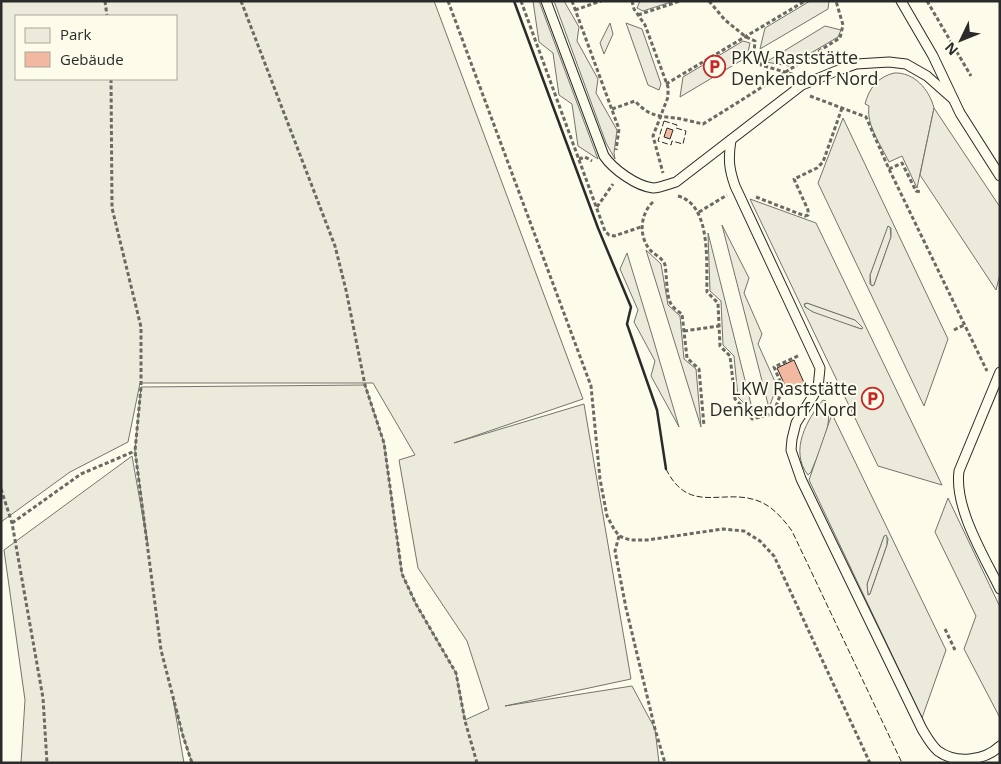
<svg xmlns="http://www.w3.org/2000/svg" width="1001" height="764" font-family="'Open Sans',sans-serif">
	<style>
		.green { fill: #ecebdb; stroke: #74746e; fill-rule: evenodd }
		.parking { fill: #eceadb; stroke: #74746e; fill-rule: evenodd }
		.building { fill: #f2b8a0; stroke: #2b2b2b }
		.lines { fill: none; stroke-linecap: round; stroke-linejoin: round }
		.service-casing { stroke: #2b2b2b; stroke-width: 11 }
		.path { stroke: #6a6964; stroke-width: 3; stroke-dasharray: 4 2.5; stroke-linecap: butt }
		.service { stroke: #fdfbea; stroke-width: 9 }
		.fence { stroke: #2b2b2b; stroke-width: 1; stroke-dasharray: 6 2.5; stroke-linecap: butt }
		.wall { stroke: #2b2b2b; stroke-width: 2.5 }
		.labels { text-anchor: middle; dominant-baseline: central; stroke-width: 4; stroke-linejoin: round; paint-order: stroke }
		.poi-label { font-size: 18px; fill: #2b2b2b; stroke: #fdfbea; text-anchor: start }
	</style>
	<rect width="100%" height="100%" fill="#fdfbea"/>
	<!-- green -->
	<g class="green">
		<path d="M1 1H434L583 399 454 443 584 404 631 679 505 706 632 686 655 729 659 763H192L183 736 173 699 184 763H21L25 700 4 550 132 456 148 546 135 451 141 387 365 385 384 443 402 574 416 604 456 673 465 720 489 709 467 641 418 568 399 460 415 455 373 383H140L128 442 70 472 1 522ZM16 16H176V79H16Z"/>
		<path d="M894 73C914 72 929 89 934 108L917 188 902 156 889 162C881 145 866 125 869 106L865 104C869 88 878 77 894 73Z"/>
		<polygon points="890,226 891,237 874,285 872,286 871,285 870,275 887,227"/>
		<path d="M807 303 855 320 863 328 861 329C848 324 811 316 804 305Z"/>
		<path d="M823 400 826 401C835 423 819 451 811 472L808 475C789 451 807 419 823 400Z"/>
		<polygon points="886,534 887,537 887,545 870,594 868,595 867,584 884,536"/>
	</g>
	<!-- parking -->
	<g class="parking">
		<polygon points="533,1 539,1 598,159 578,146 572,104 559,95 553,53 539,42"/>
		<polygon points="554,1 564,1 579,27 577,41 598,79 596,93 617,130 614,153 615,159 606,143"/>
		<polygon points="640,1 674,1 643,11 637,8"/>
		<polygon points="810,1 829,1 828,9 760,49 765,28"/>
		<polygon points="610,23 613,34 604,54 600,43"/>
		<polygon points="626,23 642,29 661,84 659,90 648,85"/>
		<polygon points="825,26 841,30 838,37 789,66 766,62"/>
		<polygon points="743,41 750,43 747,57 680,97 683,77"/>
		<polygon points="934,108 1000,207 1000,274 996,290 920,175"/>
		<path d="M843 118 948 339 924 406 818 183ZM888 226 891 228V237L874 285 872 286 870 284V275Z"/>
		<path d="M750 199 816 223 942 485 878 466ZM807 303 855 320 863 328 861 329 813 312 805 307 804 304Z"/>
		<polygon points="722,225 749,278 744,293 762,334 758,344 777,386 769,408"/>
		<polygon points="708,233 753,412 738,397 734,356 723,345 721,301 710,291"/>
		<polygon points="646,250 661,264 668,305 680,316 684,359 696,369 701,427"/>
		<polygon points="627,253 652,335 679,427 651,376 655,361 634,322 638,310 620,269"/>
		<path d="M832 414 946 650 922 718 809 480ZM886 535 888 539 887 545 870 594 868 595 867 584 884 536Z"/>
		<polygon points="948,498 1000,607 1000,718 964,649 976,616 935,532"/>
	</g>
	<!-- building -->
	<g class="building">
		<polygon points="667,128 673,130 670,139 664,137"/>
		<polygon points="794,360 805,385 788,392 777,368"/>
	</g>
	<g class="lines">
		<defs>
			<g id="service">
				<path d="M546 1 604 156C613 169 636 186 653 188 660 188 669 184 676 182L802 85 836 71 856 64 889 62 906 64 927 76 953 99"/>
				<polyline points="901,1 933,56 960,113 1000,176"/>
				<path d="M731 140C728 159 729 169 735 186L820 368 818 388 796 423 792 439 791 450 801 479 922 729C927 737 931 745 938 751 956 764 984 761 1000 746"/>
				<path d="M1000 372 959 471C954 508 984 556 1000 589"/>
			</g>
		</defs>
		<!-- service casing -->
		<use href="#service" class="service-casing"/>
		<!-- path -->
		<g class="path">
			<polyline points="105,1 107,16"/>
			<polyline points="241,1 335,246 346,290 365,385 384,443 402,574 416,604 456,673 465,721 477,763"/>
			<polyline points="448,1 591,386 600,479 607,516 614,529 619,536 630,540 647,540 723,529 744,531 760,541 774,556 870,763"/>
			<polyline points="521,1 605,231 609,235 614,236 641,227"/>
			<polyline points="572,1 619,129 616,150"/>
			<polyline points="632,1 634,9 645,25 668,87 668,97 653,136 663,173"/>
			<polyline points="709,1 725,20 746,37 755,41 754,53 761,65 795,75"/>
			<polyline points="927,1 971,76"/>
			<polyline points="575,10 601,1"/>
			<polyline points="638,15 680,1"/>
			<polyline points="111,79 112,208 141,327 141,387 135,451 161,650 183,736 192,763"/>
			<polyline points="666,84 805,1"/>
			<polyline points="810,96 866,117 889,169 987,371"/>
			<path d="M612 109 635 101C648 115 656 116 675 118 684 119 694 122 703 124 749 96 794 66 840 38L843 25 836 1"/>
			<polyline points="579,159 585,157 592,161"/>
			<polyline points="889,169 902,163 916,191 921,192"/>
			<path d="M678 196C712 205 706 264 707 292L718 303 720 346 730 356 735 399 750 414 752 419 773 414 783 388 774 367 800 355"/>
			<polyline points="756,197 805,216 808,215 808,210 794,179 817,168 823,162 842,108"/>
			<path d="M653 202C640 214 638 237 651 251 656 255 663 259 665 265 667 275 666 296 671 304 673 308 679 312 682 314L687 358 699 369 704 426"/>
			<polyline points="597,207 613,184"/>
			<polyline points="699,212 727,195"/>
			<polyline points="954,330 964,325"/>
			<polyline points="684,331 719,326"/>
			<polyline points="1,489 12,523 43,698 47,763"/>
			<polyline points="12,523 81,474 135,451"/>
			<polyline points="619,536 615,551 626,608 655,729 665,763"/>
			<polyline points="945,629 955,650"/>
		</g>
		<!-- service -->
		<use href="#service" class="service"/>
		<!-- fence -->
		<g class="fence">
			<polygon points="664,121 677,125 676,128 686,131 683,144 672,141 671,145 658,141"/>
			<path d="M666 469C690 517 724 486 761 502 774 508 784 520 792 531L902 763"/>
		</g>
		<!-- wall -->
		<polyline class="wall" points="514,1 598,228 631,307 627,324 657,410 666,469"/>
	</g>
	<!-- icons -->
	<defs>
		<symbol id="parking-ring" viewBox="-11 -11 22 22"><circle r="9.5" fill="#fdfbea" stroke="#c62828" stroke-width="1.5"/><path d="M-3.5-5.5H1a3.5 3.5 0 0 1 0 7H-1V5.5H-3.5ZM-1-3.4V-.6H.8a1.4 1.4 0 0 0 0-2.8Z" fill="#c62828"/></symbol>
	</defs>
	<g fill-rule="evenodd">
		<use href="#parking-ring" x="702" y="54" width="25" height="25"/>
		<use href="#parking-ring" x="860" y="386" width="25" height="25"/>
	</g>
	<g class="labels">
		<!-- poi labels -->
		<g class="poi-label">
			<text x="731" y="57">PKW Raststätte<tspan x="731" dy="21">Denkendorf Nord</tspan></text>
			<text x="857" y="388" text-anchor="end">LKW Raststätte<tspan x="857" dy="21">Denkendorf Nord</tspan></text>
		</g>
	</g>
	<!-- border -->
	<rect width="1001" height="764" fill="none" stroke="#2b2b2b" stroke-width="5"/>
	<!-- legend -->
	<rect x="15" y="15" width="162" height="65" fill="#fdfbea" stroke="#a9a89e"/>
	<rect x="25" y="28" width="25" height="15" fill="#ecebdb" stroke="#a9a89e"/>
	<text x="60" y="40" font-size="15" fill="#2b2b2b">Park</text>
	<rect x="25" y="52" width="25" height="15" fill="#f2b8a0" stroke="#a9a89e"/>
	<text x="60" y="65" font-size="15" fill="#2b2b2b">Gebäude</text>
	<!-- north arrow -->
	<g transform="translate(961 40) rotate(227)" stroke="#fdfbea" stroke-width="4" paint-order="stroke">
	<path d="M0-4L9 19L0 12L-9 19Z" fill="#2b2b2b"/>
	<text y="-8" font-size="14" font-weight="bold" text-anchor="middle" fill="#2b2b2b">N</text>
	</g>
</svg>
